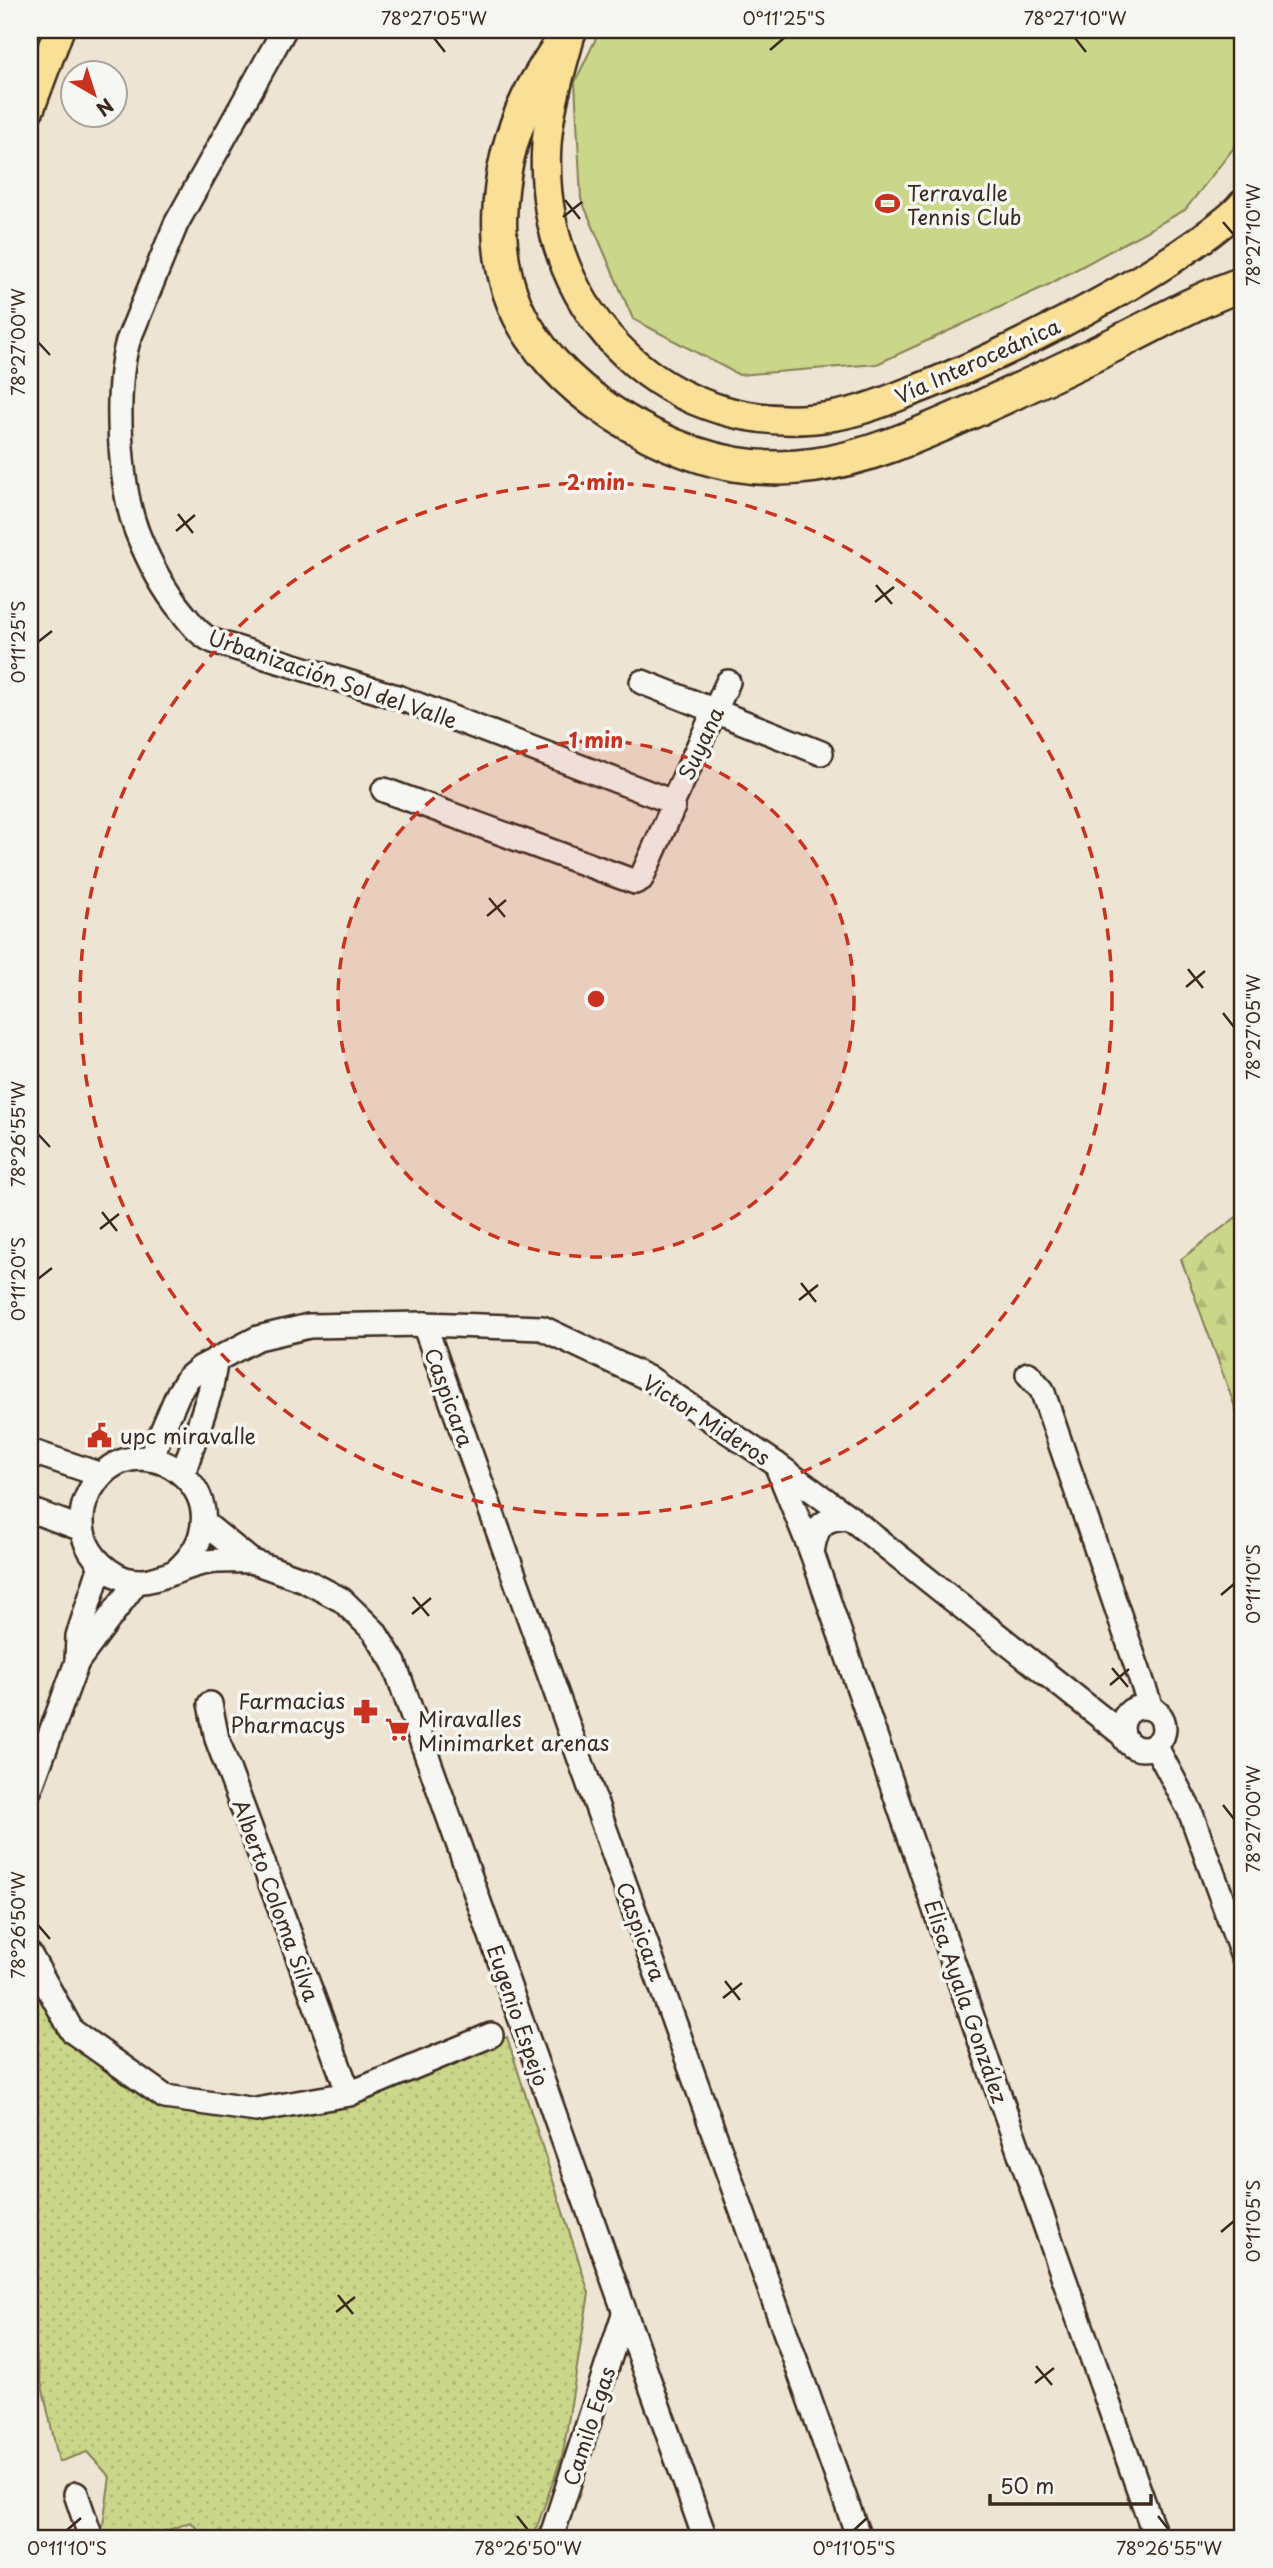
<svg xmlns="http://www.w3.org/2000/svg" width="1273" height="2568" font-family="'Playpen Sans',sans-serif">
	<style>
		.green { fill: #cad689; stroke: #828054; stroke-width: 2 }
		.forest { fill: url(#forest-firs); stroke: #828054; stroke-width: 2 }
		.park { fill: url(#park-dots); stroke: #828054; stroke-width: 2 }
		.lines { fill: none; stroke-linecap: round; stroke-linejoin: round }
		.minor-casing { stroke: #3b2a1e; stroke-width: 28 }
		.major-casing { stroke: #3b2a1e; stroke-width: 33 }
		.highway-casing { stroke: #3b2a1e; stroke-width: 38 }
		.minor { stroke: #f6f6f2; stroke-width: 23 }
		.major { stroke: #fadf96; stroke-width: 28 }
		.highway { stroke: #fadf96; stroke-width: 33 }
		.ticks { fill: none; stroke: #3b2a1e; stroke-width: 2.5 }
		.ring { fill: none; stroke: #c8321e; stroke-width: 3.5; stroke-dasharray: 12 9 }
		.labels { text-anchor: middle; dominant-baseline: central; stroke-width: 7; stroke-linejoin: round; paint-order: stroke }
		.poi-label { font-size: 21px; fill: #3b2a1e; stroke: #f6f6f2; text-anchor: start }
		.street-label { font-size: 21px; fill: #3b2a1e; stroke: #f6f6f2 }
		.centre { fill: #c8321e; stroke: #f6f6f2; stroke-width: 3.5 }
		.ring-label { font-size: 21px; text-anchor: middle; font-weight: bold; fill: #c8321e; stroke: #f6f6f2; stroke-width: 7; stroke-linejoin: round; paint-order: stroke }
		.neatline { fill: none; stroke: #3b2a1e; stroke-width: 2.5 }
		.ticks-label { font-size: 18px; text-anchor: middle; fill: #3b2a1e }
	</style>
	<defs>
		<pattern id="forest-firs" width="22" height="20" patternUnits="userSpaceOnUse" patternTransform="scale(1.75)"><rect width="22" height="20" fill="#cad689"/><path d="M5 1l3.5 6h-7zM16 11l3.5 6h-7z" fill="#aeb876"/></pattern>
		<pattern id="park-dots" width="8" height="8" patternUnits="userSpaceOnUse" patternTransform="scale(1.75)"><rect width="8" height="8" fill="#cad689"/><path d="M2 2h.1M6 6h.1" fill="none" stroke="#aeb876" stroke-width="1.8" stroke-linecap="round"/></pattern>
	</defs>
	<rect width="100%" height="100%" fill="#eee4d4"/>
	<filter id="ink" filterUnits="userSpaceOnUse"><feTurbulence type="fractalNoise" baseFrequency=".0143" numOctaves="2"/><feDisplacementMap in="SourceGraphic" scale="14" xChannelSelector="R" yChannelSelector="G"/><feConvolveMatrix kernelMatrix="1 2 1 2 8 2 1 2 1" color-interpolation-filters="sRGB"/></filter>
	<g filter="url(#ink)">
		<!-- green -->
		<polygon class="green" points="600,30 1243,30 1243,136 1185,210 1048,285 877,364 739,375 633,319 581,199 575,82"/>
		<!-- forest -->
		<polygon class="forest" points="1243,1212 1243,1429 1181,1259"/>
		<!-- park -->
		<polygon class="park" points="30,1955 69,2026 157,2091 251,2109 351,2100 507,2037 589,2293 563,2453 533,2538 205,2538 191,2522 146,2538 101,2538 110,2477 87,2452 59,2462 30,2331"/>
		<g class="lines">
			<defs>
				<g id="minor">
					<path d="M284 30 176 224 128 341C114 389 119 485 137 532 148 560 163 589 182 612 191 623 199 635 213 641L400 698 670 801 673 807 641 879 635 882 384 790"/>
					<polyline points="642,682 821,753"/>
					<polyline points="672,804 728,682"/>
					<polyline points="424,1324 859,2538"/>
					<polyline points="1028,1374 1042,1390 1151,1708"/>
					<polyline points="30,1451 101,1475"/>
					<polyline points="150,1459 178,1394 188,1378 200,1368 258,1338 309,1326 424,1324 542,1328 652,1380 776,1464 849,1517 1122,1734"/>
					<polyline points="776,1464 812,1553 990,2069 1156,2538"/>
					<polyline points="183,1474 210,1392 216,1359"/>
					<polyline points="30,1510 82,1529"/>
					<polyline points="204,1523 251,1561 304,1580 342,1600 374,1631 394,1663 705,2538"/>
					<path d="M812 1553C816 1526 821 1518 849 1517"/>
					<path d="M176 1571C254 1501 146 1418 97 1480 88 1492 82 1504 82 1519 81 1543 95 1563 116 1575 148 1593 176 1566 208 1562 222 1560 236 1561 251 1561"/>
					<polyline points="77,1662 137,1581"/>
					<polyline points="210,1704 217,1739 349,2094"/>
					<circle cx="1143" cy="1728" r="21"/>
					<polyline points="1155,1745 1190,1811 1243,1957"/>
					<polyline points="30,1789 77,1662 78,1636 101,1565"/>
					<polyline points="30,1955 72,2031 165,2097 256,2110 349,2094 491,2035"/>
					<polyline points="76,2494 91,2538"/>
					<polyline points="551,2538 624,2314"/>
				</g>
				<g id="major">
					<path d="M569 40C559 77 547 115 546 154 541 315 670 443 834 416 858 412 882 403 904 394 959 374 1011 349 1063 322 1115 295 1165 267 1211 232 1222 223 1235 215 1243 204"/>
					<polyline points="30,108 59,30"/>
				</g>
				<path id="highway" d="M570 30C556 52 540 74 529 97 494 167 485 268 531 335 560 379 603 411 650 435 772 496 857 463 973 411 1026 387 1079 363 1131 336 1167 318 1204 297 1243 284"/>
			</defs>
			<!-- minor casing -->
			<use href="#minor" class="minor-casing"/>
			<!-- major casing -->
			<use href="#major" class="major-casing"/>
			<!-- highway casing -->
			<use href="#highway" class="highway-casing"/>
			<!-- minor -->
			<use href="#minor" class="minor"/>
			<!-- major -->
			<use href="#major" class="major"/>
			<!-- highway -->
			<use href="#highway" class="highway"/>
		</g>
	</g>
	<!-- ticks -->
	<path class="ticks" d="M434 38 445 52M1075 38 1086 52M770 50 784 38M565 200 580 219M563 217 582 202M1223 222 1234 235M38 342 50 355M178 514 193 533M176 531 195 515M876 585 892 604M875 602 894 587M38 642 52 631M489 898 505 917M487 916 506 900M1188 969 1203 988M1186 987 1205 971M1223 1013 1234 1027M38 1134 50 1147M102 1212 117 1231M100 1229 119 1214M38 1279 52 1268M801 1283 816 1302M799 1300 818 1285M1221 1595 1234 1584M413 1597 429 1616M412 1614 431 1598M1112 1668 1128 1687M1110 1685 1129 1669M1223 1805 1234 1819M38 1925 50 1939M725 1981 740 2000M723 1998 742 1983M1221 2232 1234 2221M338 2295 353 2314M336 2312 355 2297M1036 2366 1052 2385M1035 2383 1054 2368M517 2516 528 2530M1158 2516 1169 2530M67 2530 81 2518M854 2530 867 2518"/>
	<!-- distance rings -->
	<circle cx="596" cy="999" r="258" fill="#c8321e" fill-opacity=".12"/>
	<g class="ring">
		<circle cx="596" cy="999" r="258"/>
		<circle cx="596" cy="999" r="516"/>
	</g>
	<!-- icons -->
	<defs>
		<symbol id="stadium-bare" viewBox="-9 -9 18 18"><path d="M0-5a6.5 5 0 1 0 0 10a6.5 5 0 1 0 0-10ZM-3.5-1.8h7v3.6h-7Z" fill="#c8321e" stroke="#f6f6f2" stroke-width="2.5" paint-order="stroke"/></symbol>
		<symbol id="civic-bare" viewBox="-9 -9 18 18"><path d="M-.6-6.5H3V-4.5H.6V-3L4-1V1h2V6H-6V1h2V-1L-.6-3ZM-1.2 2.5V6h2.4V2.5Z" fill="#c8321e" stroke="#f6f6f2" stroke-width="2.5" paint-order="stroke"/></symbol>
		<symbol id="pharmacy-bare" viewBox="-9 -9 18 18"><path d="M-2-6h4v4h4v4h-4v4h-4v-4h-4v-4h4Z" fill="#c8321e" stroke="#f6f6f2" stroke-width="2.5" paint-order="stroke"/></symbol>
		<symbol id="supermarket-bare" viewBox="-9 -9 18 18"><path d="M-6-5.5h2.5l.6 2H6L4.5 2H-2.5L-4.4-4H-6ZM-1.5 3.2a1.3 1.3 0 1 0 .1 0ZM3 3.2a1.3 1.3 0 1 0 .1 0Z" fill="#c8321e" stroke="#f6f6f2" stroke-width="2.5" paint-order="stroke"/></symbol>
	</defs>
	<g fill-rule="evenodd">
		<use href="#stadium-bare" x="870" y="186" width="35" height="35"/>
		<use href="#civic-bare" x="82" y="1418" width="35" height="35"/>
		<use href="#pharmacy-bare" x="348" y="1694" width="35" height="35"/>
		<use href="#supermarket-bare" x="380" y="1712" width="35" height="35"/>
	</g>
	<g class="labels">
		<!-- poi labels -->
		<g class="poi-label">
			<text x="907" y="192">Terravalle<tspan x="907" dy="24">Tennis Club</tspan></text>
			<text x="120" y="1435">upc miravalle</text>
			<text x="345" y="1700" text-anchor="end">Farmacias<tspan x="345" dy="24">Pharmacys</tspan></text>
			<text x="418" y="1718">Miravalles<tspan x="418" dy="24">Minimarket arenas</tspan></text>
		</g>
		<!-- street labels -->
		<g class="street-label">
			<text transform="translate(977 360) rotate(-24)">Vía Interoceánica</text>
			<text transform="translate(333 678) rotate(19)">Urbanización Sol del Valle</text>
			<text transform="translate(700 743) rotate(-65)">Suyana</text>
			<text transform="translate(450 1397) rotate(70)">Caspicara</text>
			<text transform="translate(707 1419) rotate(33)">Victor Mideros</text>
			<text transform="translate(277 1900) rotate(70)">Alberto Coloma Silva</text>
			<text transform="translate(642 1931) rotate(70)">Caspicara</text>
			<text transform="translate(967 2001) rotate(71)">Elisa Ayala González</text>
			<text transform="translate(519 2015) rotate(71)">Eugenio Espejo</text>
			<text transform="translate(588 2426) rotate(-72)">Camilo Egas</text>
		</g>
	</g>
	<circle cx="596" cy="999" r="10" class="centre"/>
	<g class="ring-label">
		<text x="596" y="490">2 min</text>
		<text x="596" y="748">1 min</text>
	</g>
	<!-- margin -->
	<rect width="1273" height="2568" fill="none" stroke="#f6f6f2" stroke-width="77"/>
	<!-- north arrow -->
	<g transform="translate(94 94) rotate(141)"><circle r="33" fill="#f6f6f2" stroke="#aba49d" stroke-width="2"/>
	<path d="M0-5L12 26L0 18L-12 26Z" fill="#c8321e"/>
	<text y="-10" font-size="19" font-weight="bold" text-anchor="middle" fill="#3b2a1e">N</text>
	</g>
	<!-- scale -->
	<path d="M990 2494v10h161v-10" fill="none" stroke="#3b2a1e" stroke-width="3.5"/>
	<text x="1000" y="2494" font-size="21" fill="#3b2a1e" stroke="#f6f6f2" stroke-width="5" paint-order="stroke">50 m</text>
	<rect x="38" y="38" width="1196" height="2492" class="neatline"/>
	<g class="ticks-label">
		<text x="434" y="25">78°27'05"W</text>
		<text x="784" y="25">0°11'25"S</text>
		<text x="1075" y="25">78°27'10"W</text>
		<text transform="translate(1254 235) rotate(-90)" y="6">78°27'10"W</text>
		<text transform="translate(19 342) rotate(-90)" y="6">78°27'00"W</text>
		<text transform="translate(19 642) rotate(-90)" y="6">0°11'25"S</text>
		<text transform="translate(1254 1027) rotate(-90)" y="6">78°27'05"W</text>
		<text transform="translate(19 1134) rotate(-90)" y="6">78°26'55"W</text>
		<text transform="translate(19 1279) rotate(-90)" y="6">0°11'20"S</text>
		<text transform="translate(1254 1584) rotate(-90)" y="6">0°11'10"S</text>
		<text transform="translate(1254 1819) rotate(-90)" y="6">78°27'00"W</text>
		<text transform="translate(19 1925) rotate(-90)" y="6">78°26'50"W</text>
		<text transform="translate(1254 2221) rotate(-90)" y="6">0°11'05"S</text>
		<text x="67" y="2555">0°11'10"S</text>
		<text x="528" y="2555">78°26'50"W</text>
		<text x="854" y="2555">0°11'05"S</text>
		<text x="1169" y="2555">78°26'55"W</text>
	</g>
</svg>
